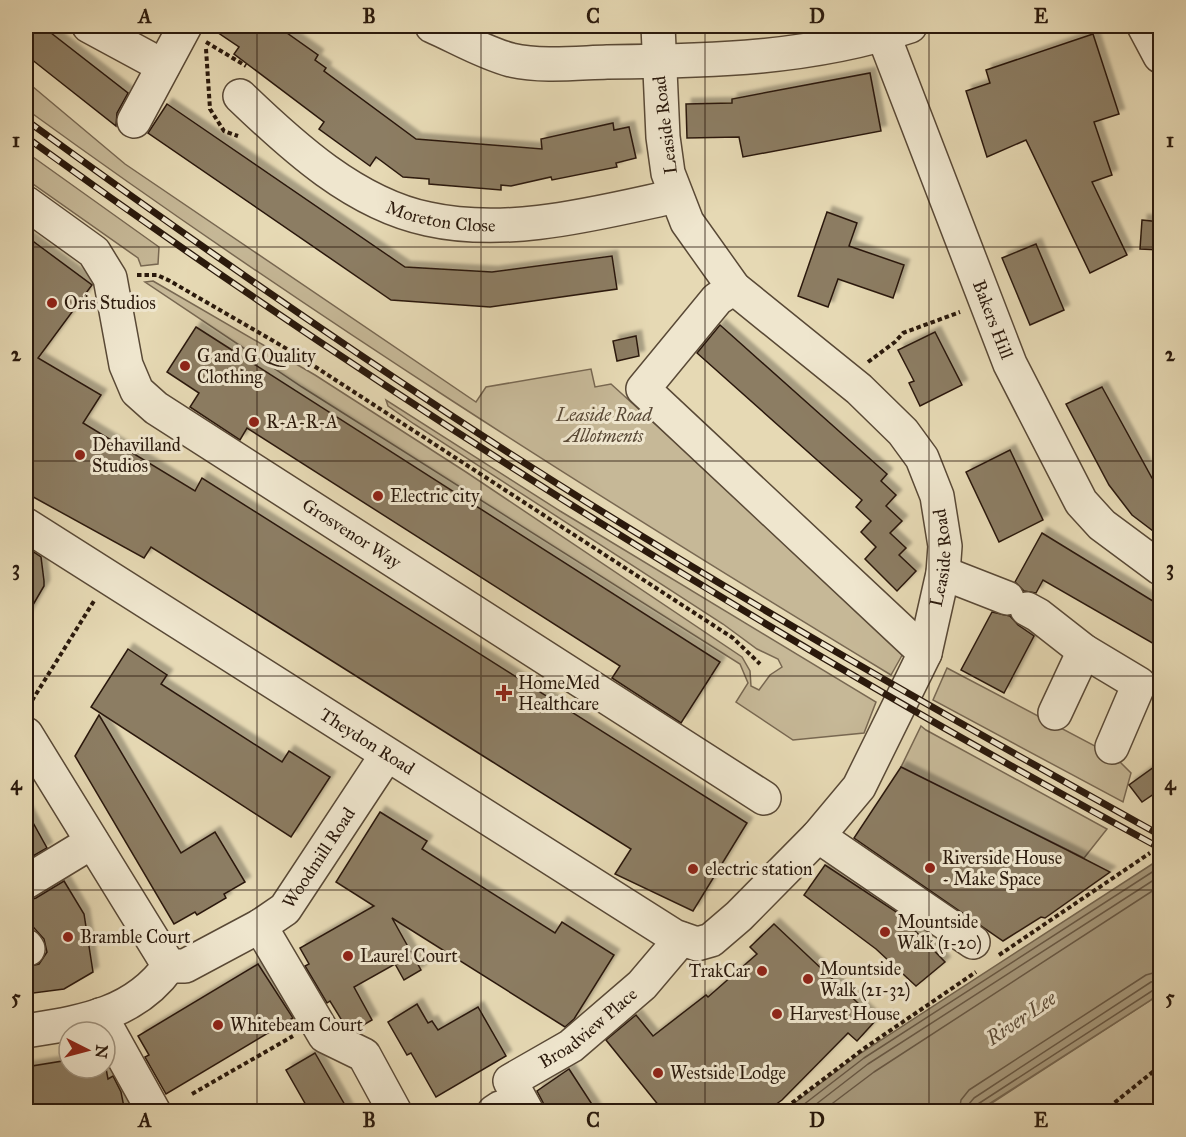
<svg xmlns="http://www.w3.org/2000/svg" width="1186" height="1137" font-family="'IM FELL Great Primer',serif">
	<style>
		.green { fill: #c6b897; stroke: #786852; stroke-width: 1.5 }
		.water { fill: #a6987b; stroke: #74654f; stroke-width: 1.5 }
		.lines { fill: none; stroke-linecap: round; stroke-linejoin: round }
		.shore { stroke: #685844; stroke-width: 1.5 }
		.building { fill: #8c7d63; stroke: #2a190c; stroke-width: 1.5; filter: url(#shadow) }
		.minor-casing { stroke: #594936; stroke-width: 36 }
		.path { stroke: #2a190c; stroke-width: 4; stroke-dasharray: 4.5 3; stroke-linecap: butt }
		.minor { stroke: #efe6ce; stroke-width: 33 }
		.rail-casing { stroke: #2a190c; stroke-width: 7 }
		.rail { stroke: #efe6ce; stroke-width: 4.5; stroke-dasharray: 14; stroke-linecap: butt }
		.grid { fill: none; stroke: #2a190c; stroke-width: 1.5; stroke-opacity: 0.55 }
		.poi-dot { fill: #8f2418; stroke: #efe6ce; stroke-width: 2 }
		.labels { text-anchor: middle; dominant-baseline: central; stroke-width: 6; stroke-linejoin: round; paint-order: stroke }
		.street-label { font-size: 18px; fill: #2a190c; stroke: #efe6ce }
		.poi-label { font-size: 18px; fill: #2a190c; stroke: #efe6ce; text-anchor: start }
		.park-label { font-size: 18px; font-style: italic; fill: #594936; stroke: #efe6ce }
		.water-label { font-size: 20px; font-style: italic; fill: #5c4c38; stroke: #efe6ce }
		.neatline { fill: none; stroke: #2a190c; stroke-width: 2 }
		.grid-label { font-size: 20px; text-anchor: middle; font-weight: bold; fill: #2a190c }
	</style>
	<defs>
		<filter id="shadow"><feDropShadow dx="5.5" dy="-5.5" stdDeviation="1.5" flood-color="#0004"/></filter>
	</defs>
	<rect width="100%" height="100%" fill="#e6d9b4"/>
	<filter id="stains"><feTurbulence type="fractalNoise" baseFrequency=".00333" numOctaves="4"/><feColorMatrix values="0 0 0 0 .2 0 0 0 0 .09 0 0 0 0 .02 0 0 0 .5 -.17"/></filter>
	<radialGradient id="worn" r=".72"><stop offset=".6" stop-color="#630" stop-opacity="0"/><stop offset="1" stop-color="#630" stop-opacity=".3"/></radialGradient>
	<!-- green -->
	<g class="green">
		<path d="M26 81 125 164 476 402 486 387 591 369 595 387 611 384 905 650 891 675C596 496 305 312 26 109Z"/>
		<polygon points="26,152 159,247 158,264 141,266 138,258 26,179"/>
		<polygon points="153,281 315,375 466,472 742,657 750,671 751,686 759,690 770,675 782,667 778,659 757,649 723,624 414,424 388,406 386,400 560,511 876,702 864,733 793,740 736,702 748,683 740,664 302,387 145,282"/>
		<polygon points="947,668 1114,756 1131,773 1123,802 933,700"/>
		<polygon points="921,726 926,730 1107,829 1084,858 901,767"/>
		<polygon points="1160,991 1160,1111 978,1112 1151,1000"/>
	</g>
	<!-- water -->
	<polygon class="water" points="1160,859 1160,991 1151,1000 978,1111 784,1111 861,1053"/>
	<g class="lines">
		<!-- shore -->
		<g class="shore">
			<polyline points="794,1112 864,1058 1160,867"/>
			<polyline points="806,1112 868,1064 1160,876"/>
			<polyline points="821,1112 874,1072 1160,886"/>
			<polyline points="959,1112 961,1100 969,1090 1146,975 1160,971"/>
			<polyline points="968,1112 969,1104 974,1098 1151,982 1160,980"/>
			<polyline points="975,1112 978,1104 1155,989 1160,987"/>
		</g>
	</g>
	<!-- building -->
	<g class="building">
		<polygon points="26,26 42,26 128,93 117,113 116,126 26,55"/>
		<polygon points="208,26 277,26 318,55 315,60 326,68 324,71 416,139 542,149 541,139 613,123 614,130 629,127 636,158 616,163 617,167 552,180 551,177 511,186 501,185 501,190 429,184 429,179 403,177 376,157 370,166 319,129 324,122 234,54 239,47"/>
		<polygon points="1093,34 1119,114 1094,122 1112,175 1092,182 1127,255 1090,273 1026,140 987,157 966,91 990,83 986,70"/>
		<polygon points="870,73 881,131 743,157 739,137 687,138 686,104 732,103 732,99"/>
		<polygon points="167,104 405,267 492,272 612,256 617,289 490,307 391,300 148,133"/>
		<polygon points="827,212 857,223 849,246 904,265 893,298 838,279 828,307 798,296"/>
		<polygon points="1142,220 1161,222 1161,250 1140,249"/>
		<polygon points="26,236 92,285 38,358 101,395 83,423 195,491 202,478 747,823 693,911 615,874 631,849 151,547 144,558 26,493"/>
		<polygon points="1036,244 1064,310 1030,325 1002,258"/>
		<polygon points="720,325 887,474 881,481 896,495 886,506 902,521 890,533 906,548 899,555 916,571 897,591 865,559 876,547 861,532 871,521 856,507 862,500 697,353"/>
		<polygon points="196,327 720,662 681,723 612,678 620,666 247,428 240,440 190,407 199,393 167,372"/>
		<polygon points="935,332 962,385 920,406 909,383 914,381 898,350"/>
		<polygon points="636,336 639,356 617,361 613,341"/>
		<polygon points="1102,387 1152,478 1161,485 1161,537 1132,515 1109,485 1066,404"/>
		<polygon points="1010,450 1043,520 999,542 966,472"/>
		<polygon points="1042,533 1161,606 1161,648 1043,580 1036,593 1024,591 1015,582"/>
		<polygon points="26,547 41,557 44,581 44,586 26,617"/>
		<polygon points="992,612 1010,616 1018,625 1034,636 1004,693 961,670"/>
		<polygon points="128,649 167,675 161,684 282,762 289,751 330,777 291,837 91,707"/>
		<polygon points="99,715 181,853 215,832 245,882 224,894 226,898 197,915 195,912 174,924 75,756"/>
		<polygon points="1161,762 1161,789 1142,802 1129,785"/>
		<polygon points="901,767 1069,851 1110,872 1045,918 1041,917 1003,941 854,838"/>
		<polygon points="26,810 47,848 26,860"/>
		<polygon points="380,812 427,841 422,849 555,933 562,922 614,955 574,1019 565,1027 392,918 421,970 404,980 395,964 354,987 372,1020 355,1030 344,1024 330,1001 327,1003 305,966 309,964 300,948 374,906 336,882"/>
		<polygon points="825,865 898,913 945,962 916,986 876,949 804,895"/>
		<polygon points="64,881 84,914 93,972 64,989 26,994 26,967 39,964 47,952 44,939 26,919 26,901 36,898"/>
		<polygon points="774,924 876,1020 857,1041 848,1033 782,1100 765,1112 664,1112 606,1040 636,1015 653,1036 706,995 708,997 757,954 750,947"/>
		<polygon points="258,964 293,1018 166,1094 145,1057 149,1055 138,1036"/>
		<polygon points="417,1004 428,1023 432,1021 438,1030 478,1007 506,1056 436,1097 411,1053 407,1055 388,1022"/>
		<polygon points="315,1053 349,1112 310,1112 286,1070"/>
		<polygon points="69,1060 69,1068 105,1068 105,1063 108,1079 113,1076 121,1092 125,1112 26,1112 26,1067"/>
		<polygon points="569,1069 597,1112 548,1112 537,1091"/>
	</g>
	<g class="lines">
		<defs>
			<g id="minor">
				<polyline points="89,26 163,66"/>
				<path d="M432 26C457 37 484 53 511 60 542 67 576 63 607 62 710 61 811 59 910 26"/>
				<polyline points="1144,26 1160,56"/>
				<path id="s1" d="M883 34 1010 364 1081 502 1102 525 1160 568"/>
				<path id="s2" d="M240 96C292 146 355 204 428 219 509 237 597 213 676 196"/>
				<polyline points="134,121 185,26"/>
				<path id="s3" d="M26 203 94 252 110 278 126 365 137 391 156 408 764 798"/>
				<polyline points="734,288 717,299 643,389 925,653"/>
				<path id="s4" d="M26 525 674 936 697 944 711 940 739 916 818 836 859 787 925 653 943 573 945 546 937 496 922 458 903 432 859 389 734 288 687 222 668 173 663 137 658 26"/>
				<polyline points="943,573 1007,598"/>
				<polyline points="1027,609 1038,615 1084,651 1139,684 1112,747"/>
				<polyline points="1055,713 1084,651"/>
				<path id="s5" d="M26 734 169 966H185L260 926 285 909 386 756"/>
				<polyline points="818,836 973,942"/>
				<polyline points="26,882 92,842"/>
				<polyline points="260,926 325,1036 364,1055 395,1112"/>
				<polyline points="26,946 28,949"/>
				<polyline points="100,1015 154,1112"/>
				<path d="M26 1031C81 1022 134 1015 169 966"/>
				<polyline points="494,1112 500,1108"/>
				<path id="s6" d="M527 1112 510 1081 571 1046 642 985 681 939"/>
			</g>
		</defs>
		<!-- minor casing -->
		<use href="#minor" class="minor-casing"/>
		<!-- path -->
		<g class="path">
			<polyline points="206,42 246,66"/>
			<polyline points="206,49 210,109 224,131 238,136"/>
			<polyline points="137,275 157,275 170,281 294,353 733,638 760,664"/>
			<polyline points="868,362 895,342 903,333 960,312"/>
			<polyline points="28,707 94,601"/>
			<polyline points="999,955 1150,853"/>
			<polyline points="192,1094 293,1036"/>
			<polyline points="780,1112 866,1047 976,972"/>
			<polyline points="1103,1112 1160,1066"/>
		</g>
		<!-- minor -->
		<use href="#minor" class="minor"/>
		<defs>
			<g id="rail">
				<path d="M26 120C166 222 307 321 452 416 682 567 921 702 1160 835"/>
				<path d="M26 137C388 400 767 635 1160 848"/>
			</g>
		</defs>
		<!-- rail casing -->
		<use href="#rail" class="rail-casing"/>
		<!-- rail -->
		<use href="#rail" class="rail"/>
	</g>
	<!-- grid -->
	<path class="grid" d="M257 26V1112M481 26V1112M705 26V1112M929 26V1112M26 247H1160M26 461H1160M26 676H1160M26 890H1160"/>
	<!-- markers -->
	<g class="poi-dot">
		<circle cx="52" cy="303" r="6"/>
		<circle cx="185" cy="366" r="6"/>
		<circle cx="254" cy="422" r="6"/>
		<circle cx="80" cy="455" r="6"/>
		<circle cx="378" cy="496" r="6"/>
		<path d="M501 684h6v6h6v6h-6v6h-6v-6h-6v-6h6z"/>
		<circle cx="930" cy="868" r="6"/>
		<circle cx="693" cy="869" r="6"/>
		<circle cx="885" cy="932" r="6"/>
		<circle cx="68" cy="937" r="6"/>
		<circle cx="348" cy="956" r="6"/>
		<circle cx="762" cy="971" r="6"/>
		<circle cx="808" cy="979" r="6"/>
		<circle cx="777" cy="1014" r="6"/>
		<circle cx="218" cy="1025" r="6"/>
		<circle cx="658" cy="1073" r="6"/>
	</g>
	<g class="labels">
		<!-- street labels -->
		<g class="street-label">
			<text transform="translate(665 125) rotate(-97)">Leaside Road</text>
			<text stroke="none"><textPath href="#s2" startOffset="240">Moreton Close</textPath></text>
			<text stroke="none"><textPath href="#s1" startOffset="306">Bakers Hill</textPath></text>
			<text stroke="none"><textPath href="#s3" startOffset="489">Grosvenor Way</textPath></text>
			<text stroke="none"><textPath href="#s4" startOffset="1266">Leaside Road</textPath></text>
			<text stroke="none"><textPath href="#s4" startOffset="404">Theydon Road</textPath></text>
			<text stroke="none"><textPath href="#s5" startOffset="465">Woodmill Road</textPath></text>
			<text stroke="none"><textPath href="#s6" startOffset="130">Broadview Place</textPath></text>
		</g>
		<!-- poi labels -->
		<g class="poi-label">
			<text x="64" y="303">Oris Studios</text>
			<text x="197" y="356">G and G Quality<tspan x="197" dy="21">Clothing</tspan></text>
			<text x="266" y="422">R-A-R-A</text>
			<text x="92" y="445">Dehavilland<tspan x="92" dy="21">Studios</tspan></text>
			<text x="390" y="496">Electric city</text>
			<text x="518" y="683">HomeMed<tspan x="518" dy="21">Healthcare</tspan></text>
			<text x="942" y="858">Riverside House<tspan x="942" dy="21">- Make Space</tspan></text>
			<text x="705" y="869">electric station</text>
			<text x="897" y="922">Mountside<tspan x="897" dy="21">Walk (1-20)</tspan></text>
			<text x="80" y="937">Bramble Court</text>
			<text x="360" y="956">Laurel Court</text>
			<text x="820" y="969">Mountside<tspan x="820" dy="21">Walk (21-32)</tspan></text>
			<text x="750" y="971" text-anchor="end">TrakCar</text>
			<text x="789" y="1014">Harvest House</text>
			<text x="230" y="1025">Whitebeam Court</text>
			<text x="670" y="1073">Westside Lodge</text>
		</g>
		<!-- park labels -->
		<g class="park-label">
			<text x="604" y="415">Leaside Road<tspan x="604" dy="21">Allotments</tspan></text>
		</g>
		<!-- water labels -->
		<g class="water-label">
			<text transform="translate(1021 1018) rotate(-34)">River Lee</text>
		</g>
	</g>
	<!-- margin -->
	<rect width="1186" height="1137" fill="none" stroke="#e6d9b4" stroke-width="66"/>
	<!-- north arrow -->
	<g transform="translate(87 1050) rotate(96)"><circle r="28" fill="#efe6ce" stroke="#a09480" stroke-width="1.5"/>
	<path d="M0-4.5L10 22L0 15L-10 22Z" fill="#8f2418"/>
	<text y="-9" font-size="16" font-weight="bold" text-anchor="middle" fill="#2a190c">N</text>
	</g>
	<rect x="33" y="33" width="1120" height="1071" class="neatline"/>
	<g class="grid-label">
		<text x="145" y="23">A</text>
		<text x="369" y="23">B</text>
		<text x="593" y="23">C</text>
		<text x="817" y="23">D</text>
		<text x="1041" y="23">E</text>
		<text x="16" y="147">1</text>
		<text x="1170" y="147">1</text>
		<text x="16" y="361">2</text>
		<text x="1170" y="361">2</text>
		<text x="16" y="575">3</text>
		<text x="1170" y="575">3</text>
		<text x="16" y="790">4</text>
		<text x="1170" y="790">4</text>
		<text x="16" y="1004">5</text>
		<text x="1170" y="1004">5</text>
		<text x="145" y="1127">A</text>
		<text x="369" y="1127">B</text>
		<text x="593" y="1127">C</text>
		<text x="817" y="1127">D</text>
		<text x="1041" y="1127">E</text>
	</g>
	<rect width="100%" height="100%" filter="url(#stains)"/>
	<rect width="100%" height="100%" fill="url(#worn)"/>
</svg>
